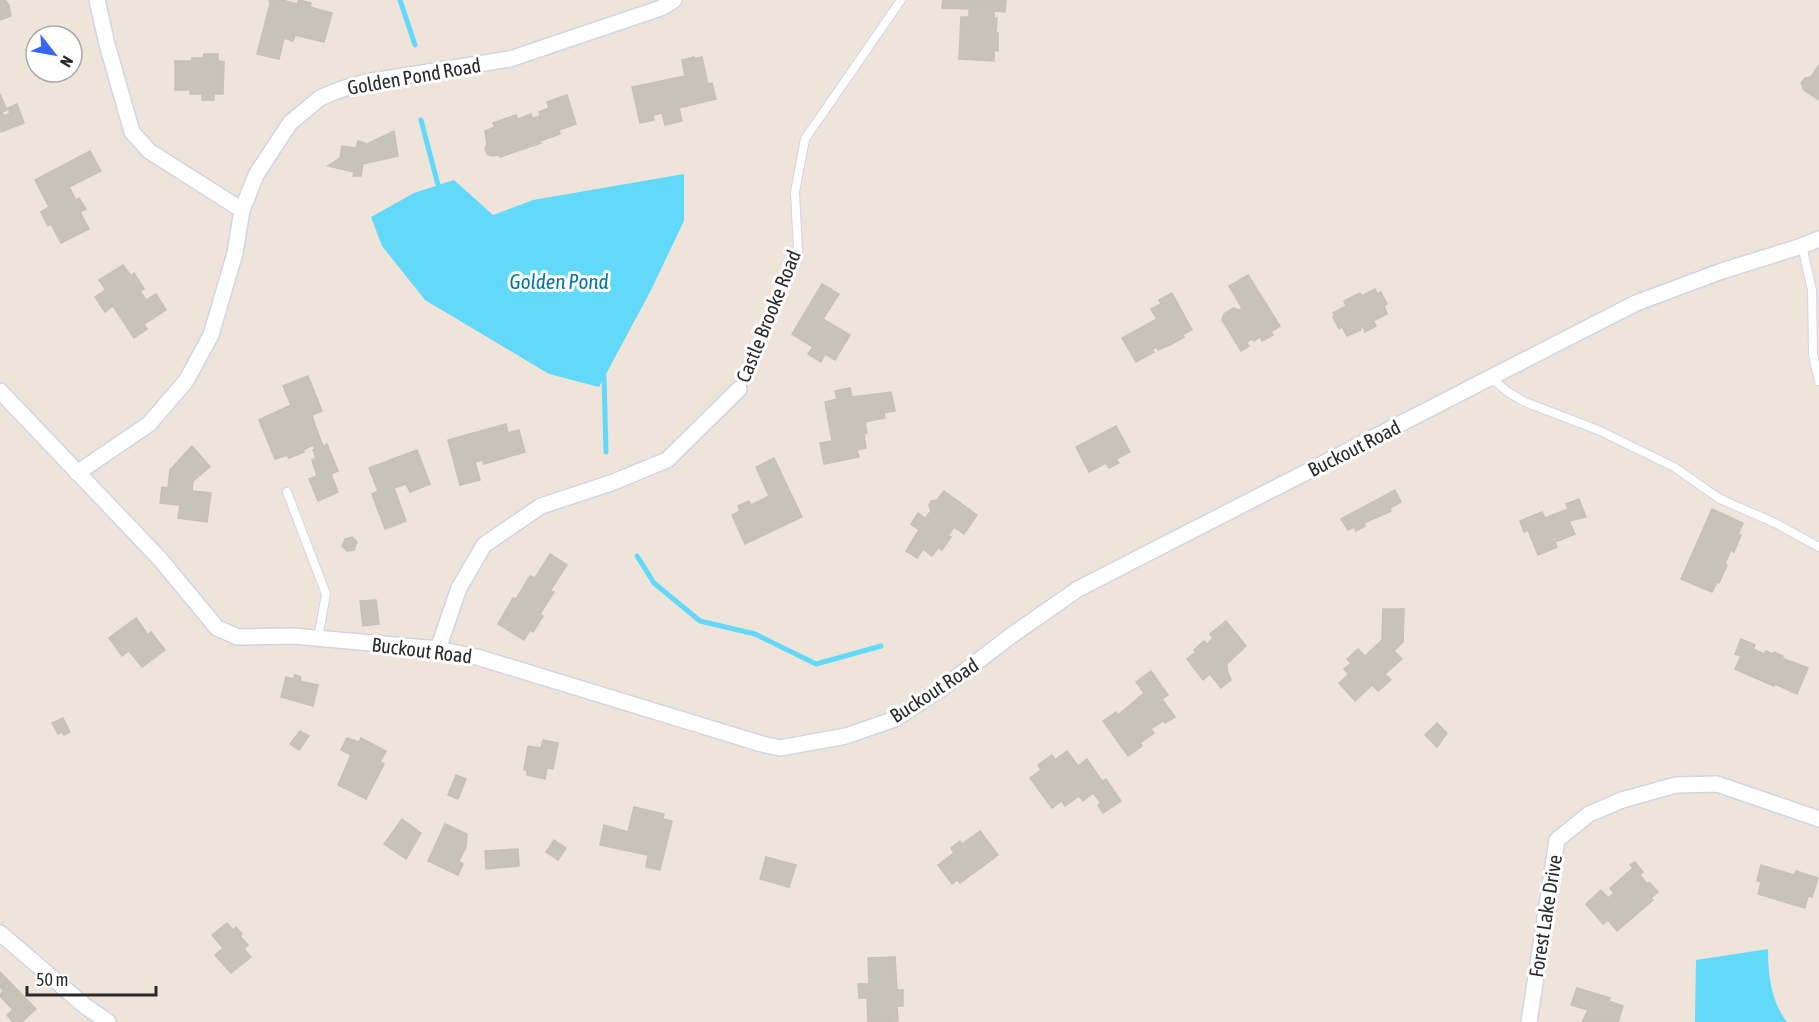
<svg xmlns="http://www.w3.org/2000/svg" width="1819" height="1022" font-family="'Asap Condensed',sans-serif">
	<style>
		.water { fill: #63d9fa }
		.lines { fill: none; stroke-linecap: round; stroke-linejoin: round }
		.stream { stroke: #63d9fa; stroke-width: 5 }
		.building { fill: #c8c3b9; stroke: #c9c0b4; stroke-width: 1.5 }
		.lane-casing { stroke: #d0d5e4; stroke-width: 10 }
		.street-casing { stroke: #d0d5e4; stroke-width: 18 }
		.lane { stroke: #fff; stroke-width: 8 }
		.street { stroke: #fff; stroke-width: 15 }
		.labels { text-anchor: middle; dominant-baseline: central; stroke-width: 6; stroke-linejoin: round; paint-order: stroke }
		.street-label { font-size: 20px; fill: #2a2a2a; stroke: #fff }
		.water-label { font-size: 21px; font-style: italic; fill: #0176a7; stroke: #fff }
	</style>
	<rect width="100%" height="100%" fill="#eee4da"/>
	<!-- water -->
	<g class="water">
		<polygon points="684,174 684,221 650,292 599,387 549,374 425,300 382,246 371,217 414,193 454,180 493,215 533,200"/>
		<path d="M1768 949C1768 974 1771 1002 1787 1022H1695L1696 960Z"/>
	</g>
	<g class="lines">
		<!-- stream -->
		<g class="stream">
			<polyline points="400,0 415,45"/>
			<polyline points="421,120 438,185 443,190"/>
			<polyline points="602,373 604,377 606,452"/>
			<polyline points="637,556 654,583 700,621 755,634 816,664 881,646"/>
		</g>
	</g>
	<!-- building -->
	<g class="building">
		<polygon points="0,0 5,0 9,5 11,16 0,20"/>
		<polygon points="269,0 282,0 297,4 299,0 311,3 310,7 332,13 324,42 295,35 293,41 284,38 279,59 257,54 270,4"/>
		<polygon points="943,0 1006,0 1005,12 994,11 994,18 997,18 996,33 998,33 998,51 994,50 994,61 959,59 961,17 969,17 969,9 942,8"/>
		<polygon points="204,54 218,54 218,61 224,62 223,94 214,94 214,100 202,100 202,94 190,94 191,90 175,90 175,61 192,61 192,58 203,58"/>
		<polygon points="694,57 694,59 702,57 708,84 712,83 716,99 679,108 682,121 665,125 662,113 653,115 654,120 640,123 632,87 685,76 682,60"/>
		<polygon points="1819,65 1819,100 1804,90 1801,83 1805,78 1811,77"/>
		<polygon points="0,94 7,110 2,112 4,116 10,113 8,108 17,104 24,123 1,132"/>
		<polygon points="567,95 576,124 559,130 560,134 540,141 541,143 500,157 499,155 493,156 488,155 485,149 487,143 485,131 495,127 493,123 516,115 518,119 531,114 533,118 540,116 539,112 549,108 547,102"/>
		<polygon points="394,131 398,156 363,164 361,176 353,176 354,172 328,166 340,158 342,146 356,148 358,141 365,143 365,145"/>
		<polygon points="90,151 101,171 69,187 76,200 79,198 86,209 80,212 89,229 61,243 51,224 48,226 41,212 49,207 35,180"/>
		<polygon points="123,265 131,276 134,273 144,289 140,291 146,300 156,294 166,310 144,324 147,329 134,338 113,306 105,312 95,297 106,290 99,280"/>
		<polygon points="1248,275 1280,326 1271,332 1273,335 1262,341 1260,337 1254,341 1252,339 1246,342 1249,346 1241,351 1222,320 1224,314 1233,308 1239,310 1242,308 1229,286"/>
		<polygon points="822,284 839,294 823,319 850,335 835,360 825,354 821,362 808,354 813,347 792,334"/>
		<polygon points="1375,289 1377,294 1381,292 1387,304 1384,306 1387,314 1373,321 1376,326 1365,332 1363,327 1360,328 1361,330 1347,336 1342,327 1339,329 1333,317 1335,316 1333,313 1346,306 1344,301 1360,293 1362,296"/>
		<polygon points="1172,293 1192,330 1182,335 1184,337 1170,345 1158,350 1157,347 1152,349 1154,352 1136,362 1122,338 1157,319 1151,309 1161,304 1159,300"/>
		<polygon points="308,376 322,411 312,415 315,425 323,446 327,444 338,471 331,474 338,492 318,501 309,479 317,476 312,460 316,458 313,450 315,449 313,445 303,450 304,452 289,458 287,455 275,459 259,420 291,405 283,386"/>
		<polygon points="850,388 852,397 891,392 895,411 884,413 885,418 865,422 867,433 864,434 866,448 857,450 859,457 824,464 820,443 832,441 825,402 837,399 835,391"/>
		<polygon points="506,424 508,433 519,430 525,452 484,464 482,460 475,462 480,480 460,485 448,440"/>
		<polygon points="1116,426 1130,452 1116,459 1119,463 1109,468 1106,463 1089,472 1076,447"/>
		<polygon points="192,446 210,467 193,481 192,491 211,493 207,522 178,518 180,505 160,503 162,487 168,488 170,470"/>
		<polygon points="417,450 430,484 410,492 406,484 394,488 406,521 385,529 372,494 378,491 369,468"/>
		<polygon points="774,458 802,517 745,544 732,515 740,511 738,506 749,501 751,505 769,496 756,467"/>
		<polygon points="1395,490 1401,502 1390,508 1391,511 1364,523 1365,526 1356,531 1354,527 1348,530 1341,519"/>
		<polygon points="944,491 977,515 964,534 954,527 948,536 951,537 942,550 938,548 932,556 923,549 917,558 906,551 919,530 911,524 918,513 925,518 931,511 929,505 931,501 937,500"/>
		<polygon points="1579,499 1586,517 1569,521 1575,534 1555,542 1557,547 1538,555 1528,530 1524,532 1520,521 1542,512 1545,518 1568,509 1566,504"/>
		<polygon points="1712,509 1743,523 1738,534 1741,535 1734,552 1731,550 1725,563 1727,565 1719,583 1717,582 1712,592 1681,579"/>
		<polygon points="352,537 357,542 354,550 347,551 342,546 345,539"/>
		<polygon points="550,554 567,565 550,591 554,592 540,614 543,616 533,632 530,630 524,640 498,624 513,598 516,599 530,576 535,578"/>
		<polygon points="376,600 379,624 363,626 360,601"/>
		<polygon points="1383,609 1404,609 1403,642 1394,651 1402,659 1385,674 1391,680 1378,691 1372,685 1355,701 1339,683 1349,674 1344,669 1351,663 1347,659 1358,649 1365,656 1382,640"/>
		<polygon points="136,618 148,635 151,632 165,650 142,667 129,651 122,656 109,638"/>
		<polygon points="1226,621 1246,646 1227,664 1227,670 1231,680 1221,688 1210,674 1203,680 1187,659 1196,652 1194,650 1204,641 1207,644 1213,638 1210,634"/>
		<polygon points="1741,639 1755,645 1753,649 1764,654 1766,651 1773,654 1774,652 1783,656 1782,658 1808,668 1797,694 1775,684 1774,686 1735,669 1741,656 1735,654"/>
		<polygon points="1151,671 1168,695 1162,699 1175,717 1165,723 1163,721 1151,729 1154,733 1140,743 1142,746 1128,756 1103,721 1116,712 1118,715 1144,693 1136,682"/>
		<polygon points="295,675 301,677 300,681 318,685 313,706 281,697 286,677 293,679"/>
		<polygon points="63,718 70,732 64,735 62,732 58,734 52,723"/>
		<polygon points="1437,723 1447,733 1437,747 1425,735"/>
		<polygon points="300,731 309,736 299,750 290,744"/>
		<polygon points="347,738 359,742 361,738 386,751 380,762 384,764 366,799 338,785 351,755 341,750"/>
		<polygon points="543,740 558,743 553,769 547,768 545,779 527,775 527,770 524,770 528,746 541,748"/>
		<polygon points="1067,751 1078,766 1087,759 1102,781 1106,779 1121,801 1103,813 1098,805 1101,803 1093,793 1083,801 1079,796 1065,806 1062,801 1052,808 1030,778 1041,770 1038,765 1052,755 1055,760"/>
		<polygon points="456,775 466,779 458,799 448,795"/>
		<polygon points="634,807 664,814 663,819 672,821 660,870 646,867 648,855 600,845 604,825 628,832"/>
		<polygon points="402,819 421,833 406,859 384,844"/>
		<polygon points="445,824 467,834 466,847 459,861 463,864 458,875 428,861"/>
		<polygon points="980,831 998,855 960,883 957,880 952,884 938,865 954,853 951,848 960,841 962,844"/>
		<polygon points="554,840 566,848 558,860 546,852"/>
		<polygon points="518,849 519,866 486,869 485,851"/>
		<polygon points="766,857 796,865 789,887 760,879"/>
		<polygon points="1635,862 1643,872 1640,875 1647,884 1649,882 1658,892 1651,898 1653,900 1617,931 1608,920 1603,924 1586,904 1601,890 1608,898 1614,893 1610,888 1633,868 1630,865"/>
		<polygon points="1761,865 1794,875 1796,871 1818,878 1812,897 1808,896 1805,908 1758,894 1761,882 1757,881"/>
		<polygon points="227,923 233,930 236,927 242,934 240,936 248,945 244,949 251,957 231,973 215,955 223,948 212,935"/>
		<polygon points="895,957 897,990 903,990 903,1006 897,1006 898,1021 868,1022 867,998 859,998 858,984 869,984 868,958"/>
		<polygon points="0,972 36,1009 23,1021 13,1022 7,1015 13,1010 0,996 3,990 0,987"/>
		<polygon points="1577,988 1610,998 1609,1001 1623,1006 1618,1022 1582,1022 1588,1010 1571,1005"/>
	</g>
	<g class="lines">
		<defs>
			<g id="lane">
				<polyline points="1802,246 1812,290 1813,355 1819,381"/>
				<polyline points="1491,378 1508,392 1525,402 1598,430 1674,467 1720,499 1775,523 1819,547"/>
				<polyline points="739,389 778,303 798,250 795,192 805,139 901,0"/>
				<polyline points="287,492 326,594 318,638"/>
			</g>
			<g id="street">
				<polyline points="97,0 107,44 132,132 149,151 242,210"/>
				<polyline points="0,391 160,559 217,628 238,637 293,636 438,649 477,657 762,744 780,748 846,736 895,719 944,687 1012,635 1078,589 1636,303 1722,271 1802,246 1819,239"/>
				<polyline points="77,473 149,424 186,381 211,335 235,253 242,210 256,175 290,123 320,98 339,90 366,82 510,59 661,8 674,0"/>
				<polyline points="438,649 459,588 484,545 541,506 611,483 667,460 739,389"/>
				<polyline points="0,933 85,1006 108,1022"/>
				<polyline points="1529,1022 1557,840 1589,814 1622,800 1676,785 1717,784 1819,819"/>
			</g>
		</defs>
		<!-- lane casing -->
		<use href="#lane" class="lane-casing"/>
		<!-- street casing -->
		<use href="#street" class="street-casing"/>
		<!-- lane -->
		<use href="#lane" class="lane"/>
		<!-- street -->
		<use href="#street" class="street"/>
	</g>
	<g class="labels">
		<!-- street labels -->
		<g class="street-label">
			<text transform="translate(414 76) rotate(-10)">Golden Pond Road</text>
			<text transform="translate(768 316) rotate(-68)">Castle Brooke Road</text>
			<text transform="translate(1354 448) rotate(-27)">Buckout Road</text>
			<text transform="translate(422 650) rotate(7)">Buckout Road</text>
			<text transform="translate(934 690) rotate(-33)">Buckout Road</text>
			<text transform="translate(1545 916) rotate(-81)">Forest Lake Drive</text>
		</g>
		<!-- water labels -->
		<g class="water-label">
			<text x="559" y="281">Golden Pond</text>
		</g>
	</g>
	<!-- north arrow -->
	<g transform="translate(54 54) rotate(121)"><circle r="28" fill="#ffffff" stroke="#aaaaaa" stroke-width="1.5"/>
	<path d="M0-4.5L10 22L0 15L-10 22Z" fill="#3665ff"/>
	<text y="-9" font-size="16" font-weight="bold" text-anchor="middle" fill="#2a2a2a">N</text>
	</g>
	<!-- scale -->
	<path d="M27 986v9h129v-9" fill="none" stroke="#2a2a2a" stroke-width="3"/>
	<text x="36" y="986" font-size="18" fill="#2a2a2a" stroke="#ffffff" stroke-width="4.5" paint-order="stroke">50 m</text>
</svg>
